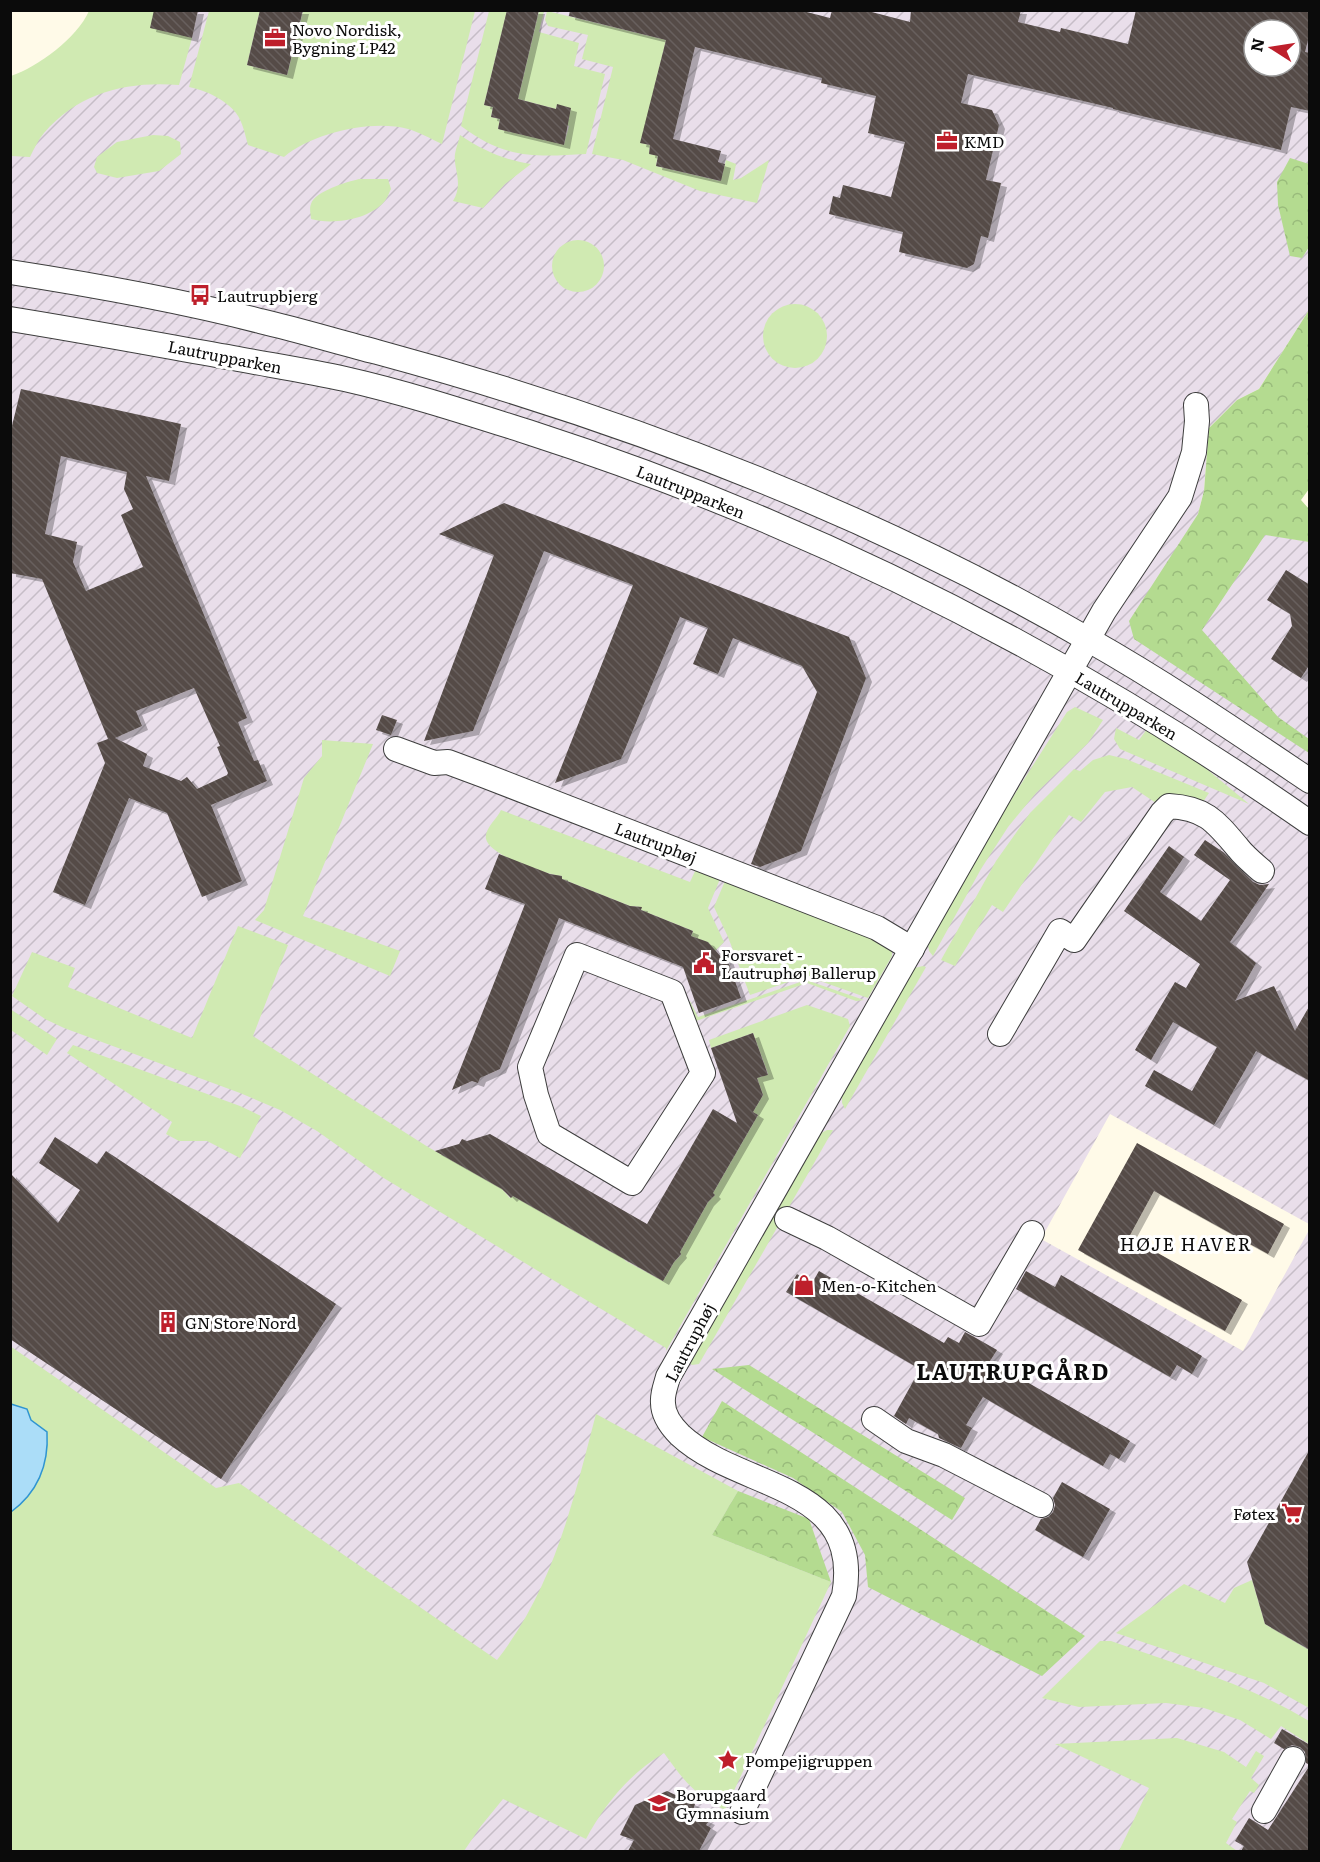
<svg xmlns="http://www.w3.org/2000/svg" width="1320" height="1862" font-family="Literata,serif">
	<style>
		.industrial { fill: url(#industrial-furrows); fill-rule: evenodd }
		.grass { fill: #d0eab2 }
		.forest { fill: url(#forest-crowns) }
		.water { fill: #abddf8; stroke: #3095d1; stroke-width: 1.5 }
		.building { fill: url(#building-back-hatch); fill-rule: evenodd; filter: url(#shadow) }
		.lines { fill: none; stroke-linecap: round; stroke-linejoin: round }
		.minor-casing { stroke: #3e3e3e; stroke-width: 26 }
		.minor { stroke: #fff; stroke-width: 24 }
		.labels { text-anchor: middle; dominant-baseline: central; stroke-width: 6; stroke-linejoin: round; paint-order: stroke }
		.poi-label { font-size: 16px; fill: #0b0b0b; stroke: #fff; text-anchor: start }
		.street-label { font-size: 16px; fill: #0b0b0b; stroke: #fff }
		.neighbourhood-label { font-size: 18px; letter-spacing: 1.5px; fill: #0b0b0b; stroke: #fff }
		.district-label { font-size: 22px; font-weight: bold; letter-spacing: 1.5px; fill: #0b0b0b; stroke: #fff }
	</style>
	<defs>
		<pattern id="industrial-furrows" width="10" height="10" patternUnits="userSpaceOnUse" patternTransform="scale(1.5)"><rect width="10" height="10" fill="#e9deea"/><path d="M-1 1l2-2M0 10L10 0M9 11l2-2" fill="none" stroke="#c6bdc7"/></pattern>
		<pattern id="forest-crowns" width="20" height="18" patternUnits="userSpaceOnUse" patternTransform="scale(1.5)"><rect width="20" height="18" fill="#b4db90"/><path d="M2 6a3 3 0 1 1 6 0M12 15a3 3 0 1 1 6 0" fill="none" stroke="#99bb7b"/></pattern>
		<pattern id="building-back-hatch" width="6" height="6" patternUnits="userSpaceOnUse" patternTransform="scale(1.5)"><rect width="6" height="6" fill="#544b47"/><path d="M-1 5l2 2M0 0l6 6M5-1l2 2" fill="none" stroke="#68605d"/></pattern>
		<filter id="shadow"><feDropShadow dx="6" dy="4" stdDeviation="0" flood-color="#0004"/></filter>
	</defs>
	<rect width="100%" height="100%" fill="#fffae8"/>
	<!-- industrial -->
	<path class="industrial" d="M154 11H1309V310L1259 389 1237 400 1209 428 1204 491 1198 514 1265 534 1309 542V1224L1110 1114 1041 1239 1243 1351 1309 1230V1851L11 1852V95ZM1254 30H1290V66H1254Z"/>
	<!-- grass -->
	<g class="grass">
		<path d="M89 11H154L192 38 179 85C128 81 79 92 44 133 38 140 34 149 30 157L11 156V76C38 67 77 38 89 11Z"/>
		<path d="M209 11H260L247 65 287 75 303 11H475L442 144C431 139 419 132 408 129 372 119 312 133 284 157L248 145C245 135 243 122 236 113 226 100 205 90 189 87Z"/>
		<path d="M489 11H507L484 105 493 107 491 117 500 119 498 129 564 144 569 126 562 123 557 105 556 109 518 99 539 11H544L539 32 579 43 574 66 605 74 586 154C534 157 505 159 461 126Z"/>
		<polygon points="547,11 666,40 641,143 650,145 649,154 658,155 656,166 720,181 726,160 736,164 733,180 741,178 769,160 757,203 700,191 623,160 592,154 613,67 582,59 588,35 548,26 545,20"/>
		<polygon points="153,135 168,136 180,142 181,154 159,171 117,178 97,173 94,167 97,157 117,142"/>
		<path d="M460 135C482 150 504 160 531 164L505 184 483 208 453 201C464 183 453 168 455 154 456 147 459 141 460 135Z"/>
		<path d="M359 179H388L391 189C389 193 387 199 384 202 368 220 332 225 311 219 311 215 309 208 311 204 315 191 347 182 359 179Z"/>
		<circle cx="578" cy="266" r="26"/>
		<circle cx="795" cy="336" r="32"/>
		<polygon points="1075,707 1103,720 1088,743 1036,793 1008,827 981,869 933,956 929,951 928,944 988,836 1067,712"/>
		<polygon points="1116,728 1139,740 1147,729 1197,761 1249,804 1120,749 1114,739"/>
		<polygon points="322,740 373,744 303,916 400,951 390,976 255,920 264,910 304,778 322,756"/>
		<polygon points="1109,755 1126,759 1209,793 1201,805 1194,802 1160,798 1156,803 1132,787 1105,792 1081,822 1069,815 1003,912 992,905 955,966 941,960 996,861 1030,813 1074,769 1080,771 1093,760"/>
		<path d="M501 810 690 882 696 869 720 879 708 908 724 942 713 953 709 943 691 936 693 931 641 910V907L630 906 562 879V876C545 874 490 856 486 839 484 829 497 819 501 810Z"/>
		<polygon points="725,881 889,945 892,949 892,956 868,998 806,976 750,995 728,937 714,907"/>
		<polygon points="238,926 288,945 253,1036 428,1147 502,1189 510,1198 513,1196 613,1253 615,1251 626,1261 663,1281 674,1262 681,1255 680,1252 708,1202 715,1195 713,1193 758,1115 753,1112 763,1095 757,1078 768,1074 753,1033 711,1048 709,1040 807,1005 848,1019 850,1026 666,1351 666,1348 382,1177 317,1131 280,1110 240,1093 64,1028 45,1019 12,996 32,952 75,968 68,987 192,1038"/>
		<polygon points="923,966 926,967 845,1109 842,1103 842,1094 914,968"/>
		<polygon points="806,980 864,1000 856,1001 807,983 693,1022 687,1004 690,1001 698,1017"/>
		<polygon points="10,1009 57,1039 47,1055 11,1030"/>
		<polygon points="73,1045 240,1106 261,1116 240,1158 207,1141 179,1141 166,1134 172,1122 67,1053"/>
		<polygon points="827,1130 833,1130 699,1364 692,1365 688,1362 819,1134"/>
		<path d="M10 1346 216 1488 239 1483 497 1660C554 1587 573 1502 596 1414L738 1491 712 1535 831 1582 725 1810C695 1795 683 1780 664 1753 630 1773 604 1805 586 1839L503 1799 481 1826 464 1851H11Z"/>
		<polygon points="1252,1580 1265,1624 1309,1650 1309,1708 1264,1683 1116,1633 1184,1584 1225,1603 1234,1588"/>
		<path d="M1100 1641H1111C1177 1665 1249 1684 1309 1721V1744L1281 1726 1271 1739 1240 1720 1204 1708 1166 1703 1079 1707 1042 1698Z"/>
		<polygon points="1177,1738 1224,1752 1246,1767 1256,1751 1264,1756 1251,1778 1259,1785 1254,1793 1250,1791 1232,1819 1237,1822 1226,1843 1237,1851 1119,1851 1149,1788 1055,1744"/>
	</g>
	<!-- forest -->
	<g class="forest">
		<polygon points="1290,158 1309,164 1309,247 1302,258 1290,256 1278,205 1277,182"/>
		<polygon points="1309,310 1309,489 1301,500 1309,509 1309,542 1265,535 1202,630 1278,717 1309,739 1309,753 1134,639 1129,621 1198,514 1204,491 1209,428 1237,400 1259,389"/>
		<polygon points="749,1365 965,1498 952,1520 712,1369"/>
		<polygon points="722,1401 1085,1636 1042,1676 868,1587 865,1555 842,1512 793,1478 702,1437"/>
		<polygon points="738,1491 809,1519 831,1582 712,1535"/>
	</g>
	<!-- water -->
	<path class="water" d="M11 1404 27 1409 31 1420 47 1432C49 1466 38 1492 11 1512Z"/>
	<!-- building -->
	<g class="building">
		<polygon points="154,10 198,10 192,38 150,28"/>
		<polygon points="260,10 303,10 287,75 247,65"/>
		<polygon points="507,10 539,10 518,99 556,109 557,104 571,108 564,145 498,129 500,119 491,117 493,107 484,105"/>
		<path d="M570 10H799L830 18 832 10H864L910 22 911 10H1021L1018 22 1060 32 1061 28 1128 44 1136 10H1310V32L1305 52 1310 53V111L1291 107 1281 150 1113 109V108L968 74 961 103 992 110 999 125 986 180 1001 183 988 238 981 236 974 264 967 268 899 252 903 232 829 214 833 196 840 198 843 185 891 197 905 142 868 133 876 96 821 83 822 78 695 47 673 139 721 151 718 162 725 164 721 181 656 166 658 156 649 154 650 145 640 143 666 40 569 16ZM1254 30H1290V66H1254Z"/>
		<path d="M21 389 181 424 169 481 146 476 247 718 238 722 254 761 258 760 267 781 211 805 242 881 202 897 167 813 129 798 85 905 53 892 105 763 97 743 108 739 42 579 10 573V434ZM61 456 127 472 124 489 133 509 121 515 143 567 86 591 73 562 77 542 45 534ZM194 688 220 746 217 747 228 773 227 775 197 789 187 777 181 781 143 766 147 754 115 738 142 726 136 711Z"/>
		<polygon points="504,503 849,637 866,678 801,851 760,867 751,864 817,692 802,666 733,638 718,674 693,664 708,628 680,617 621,759 555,783 633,585 544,551 473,731 424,741 494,555 439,534"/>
		<polygon points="1286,570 1310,585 1310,664 1301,678 1271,659 1292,626 1290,614 1267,600"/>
		<polygon points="382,715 397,720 391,735 376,730"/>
		<polygon points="1205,840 1223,852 1253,882 1260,885 1269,884 1230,942 1256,963 1235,1001 1274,986 1295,1031 1310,1005 1310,1081 1256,1051 1214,1125 1145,1086 1154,1070 1192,1091 1217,1047 1173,1022 1151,1060 1135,1050 1175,982 1186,988 1200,964 1124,911 1169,846 1184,857 1160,892 1201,921 1230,880 1194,855"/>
		<polygon points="499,854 550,874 562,876 562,879 630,906 642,907 641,910 693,931 691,936 708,942 722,958 726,956 741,998 699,1013 683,967 559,918 500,1069 480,1078 478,1083 472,1081 452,1090 525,904 485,889"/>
		<polygon points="753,1033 768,1075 757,1078 763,1095 753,1112 758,1115 713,1193 715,1195 708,1202 680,1252 681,1254 674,1262 663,1281 513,1196 511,1198 502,1189 435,1151 459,1144 462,1139 467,1141 490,1134 647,1224 713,1109 737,1123 711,1048"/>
		<polygon points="55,1137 97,1164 106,1151 336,1304 221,1479 10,1339 10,1173 58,1223 80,1190 39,1163"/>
		<polygon points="1137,1143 1284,1224 1268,1254 1154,1191 1129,1237 1242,1300 1225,1331 1078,1250"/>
		<polygon points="819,1271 944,1343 948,1337 959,1343 965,1332 976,1338 997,1350 990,1361 1130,1441 1119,1459 1110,1454 1103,1466 983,1397 966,1425 972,1428 961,1448 939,1438 938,1434 909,1418 906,1424 894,1416 920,1369 786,1292 797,1274 812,1283"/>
		<polygon points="1026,1271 1055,1287 1061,1275 1202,1356 1192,1374 1177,1365 1170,1377 1016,1289"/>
		<polygon points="1310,1449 1310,1650 1265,1624 1247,1562"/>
		<polygon points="1062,1482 1110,1509 1083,1557 1035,1530 1041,1519 1048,1517 1053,1512 1055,1505 1053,1498"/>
		<polygon points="1282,1729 1310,1745 1310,1765 1306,1763 1305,1752 1300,1747 1292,1745 1284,1749 1274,1743"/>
		<polygon points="1310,1765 1310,1851 1241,1851 1244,1846 1235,1841 1249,1818 1268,1830"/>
		<polygon points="667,1791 695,1804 692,1813 709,1821 706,1825 711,1828 699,1851 628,1851 634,1840 620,1835 635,1805"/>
	</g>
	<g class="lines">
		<defs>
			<g id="minor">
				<path d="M10 272C94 285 178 300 260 321 299 330 338 342 377 352 625 419 866 511 1089 640 1165 683 1237 732 1310 781"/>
				<path d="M10 319C85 331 159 345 233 358 270 365 308 371 345 379 407 393 468 413 528 432 807 522 1070 655 1310 823"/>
				<polyline points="396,749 434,763 448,762 483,775 877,928 912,949"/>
				<polygon points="577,955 672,992 703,1073 632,1183 549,1134 536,1095 530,1067"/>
				<path d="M1000 1034 1060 931 1074 940 1162 813 1169 806C1206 808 1216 822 1238 848 1245 857 1254 864 1262 871"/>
				<polyline points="787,1219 827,1238 979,1324 1032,1233"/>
				<polyline points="874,1419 906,1441 944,1455 1041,1505"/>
				<polyline points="1264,1811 1293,1759"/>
				<path d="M742 1812 844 1596C864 1482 740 1491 680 1435 672 1427 663 1415 663 1403 662 1394 666 1385 668 1377L1104 611 1180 497 1194 452 1197 421 1196 405"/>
			</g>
		</defs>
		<!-- minor casing -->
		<use href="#minor" class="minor-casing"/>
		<!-- minor -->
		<use href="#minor" class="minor"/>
	</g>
	<!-- icons -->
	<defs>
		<symbol id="office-bare" viewBox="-9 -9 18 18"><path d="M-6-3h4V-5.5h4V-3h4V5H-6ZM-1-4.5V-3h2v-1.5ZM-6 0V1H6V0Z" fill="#be1f2b" stroke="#fff" stroke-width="2.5" paint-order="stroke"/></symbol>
		<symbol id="bus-bare" viewBox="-9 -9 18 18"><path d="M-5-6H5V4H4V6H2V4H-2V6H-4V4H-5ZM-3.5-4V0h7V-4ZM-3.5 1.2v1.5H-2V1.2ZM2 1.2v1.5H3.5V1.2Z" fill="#be1f2b" stroke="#fff" stroke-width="2.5" paint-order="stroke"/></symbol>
		<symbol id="civic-bare" viewBox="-9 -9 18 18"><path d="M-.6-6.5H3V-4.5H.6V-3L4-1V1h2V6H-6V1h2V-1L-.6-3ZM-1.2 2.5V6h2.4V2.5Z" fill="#be1f2b" stroke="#fff" stroke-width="2.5" paint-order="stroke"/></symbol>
		<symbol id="shop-bare" viewBox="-9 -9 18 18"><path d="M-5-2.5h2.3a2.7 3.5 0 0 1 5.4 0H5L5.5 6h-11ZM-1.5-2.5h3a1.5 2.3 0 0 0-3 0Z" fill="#be1f2b" stroke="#fff" stroke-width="2.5" paint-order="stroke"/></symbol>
		<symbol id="building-bare" viewBox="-9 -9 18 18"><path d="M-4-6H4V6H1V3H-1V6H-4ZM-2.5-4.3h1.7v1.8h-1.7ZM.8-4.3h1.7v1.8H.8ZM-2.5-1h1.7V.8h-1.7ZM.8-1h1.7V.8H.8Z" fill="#be1f2b" stroke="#fff" stroke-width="2.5" paint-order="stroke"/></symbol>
		<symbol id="supermarket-bare" viewBox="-9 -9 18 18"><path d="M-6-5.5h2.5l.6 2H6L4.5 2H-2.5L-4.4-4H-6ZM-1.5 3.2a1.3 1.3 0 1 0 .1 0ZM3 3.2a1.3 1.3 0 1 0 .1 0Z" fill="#be1f2b" stroke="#fff" stroke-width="2.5" paint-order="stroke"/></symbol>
		<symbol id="sight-bare" viewBox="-9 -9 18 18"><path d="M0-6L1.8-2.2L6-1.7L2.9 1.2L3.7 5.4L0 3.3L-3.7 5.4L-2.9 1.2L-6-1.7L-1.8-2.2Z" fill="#be1f2b" stroke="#fff" stroke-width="2.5" paint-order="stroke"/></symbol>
		<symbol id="university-bare" viewBox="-9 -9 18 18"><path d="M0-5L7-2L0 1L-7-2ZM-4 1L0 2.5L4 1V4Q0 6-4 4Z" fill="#be1f2b" stroke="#fff" stroke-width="2.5" paint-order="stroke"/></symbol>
	</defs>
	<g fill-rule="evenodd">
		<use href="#office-bare" x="260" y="23" width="30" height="30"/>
		<use href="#office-bare" x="932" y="126" width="30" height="30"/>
		<use href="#bus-bare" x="185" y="280" width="30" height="30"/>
		<use href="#civic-bare" x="689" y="948" width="30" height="30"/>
		<use href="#shop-bare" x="789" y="1270" width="30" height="30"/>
		<use href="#building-bare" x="153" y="1307" width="30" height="30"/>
		<use href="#supermarket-bare" x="1277" y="1498" width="30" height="30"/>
		<use href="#sight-bare" x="713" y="1745" width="30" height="30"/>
		<use href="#university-bare" x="644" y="1788" width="30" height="30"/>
	</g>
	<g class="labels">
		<!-- poi labels -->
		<g class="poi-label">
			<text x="292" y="29">Novo Nordisk,<tspan x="292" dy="18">Bygning LP42</tspan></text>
			<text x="964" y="141">KMD</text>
			<text x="217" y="295">Lautrupbjerg</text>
			<text x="721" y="954">Forsvaret -<tspan x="721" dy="18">Lautruphøj Ballerup</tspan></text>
			<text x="821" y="1285">Men-o-Kitchen</text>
			<text x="185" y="1322">GN Store Nord</text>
			<text x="1275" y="1513" text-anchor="end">Føtex</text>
			<text x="745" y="1760">Pompejigruppen</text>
			<text x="676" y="1794">Borupgaard<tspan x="676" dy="18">Gymnasium</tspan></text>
		</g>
		<!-- street labels -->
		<g class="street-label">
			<text transform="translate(225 356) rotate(11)">Lautrupparken</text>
			<text transform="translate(691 491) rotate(22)">Lautrupparken</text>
			<text transform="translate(1127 705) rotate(31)">Lautrupparken</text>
			<text transform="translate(656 842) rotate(21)">Lautruphøj</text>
			<text transform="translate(689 1342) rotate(-62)">Lautruphøj</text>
		</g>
		<!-- neighbourhood labels -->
		<g class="neighbourhood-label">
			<text x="1186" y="1243">HØJE HAVER</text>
		</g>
		<!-- district labels -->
		<g class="district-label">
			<text x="1013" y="1370">LAUTRUPGÅRD</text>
		</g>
	</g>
	<!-- border -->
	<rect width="1320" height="1862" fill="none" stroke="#0b0b0b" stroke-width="24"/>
	<!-- north arrow -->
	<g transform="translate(1272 48) rotate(282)"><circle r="28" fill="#ffffff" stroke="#9d9d9d" stroke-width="1.5"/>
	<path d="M0-4.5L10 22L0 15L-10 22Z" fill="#be1f2b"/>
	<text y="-9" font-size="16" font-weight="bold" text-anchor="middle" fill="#0b0b0b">N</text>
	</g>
</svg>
